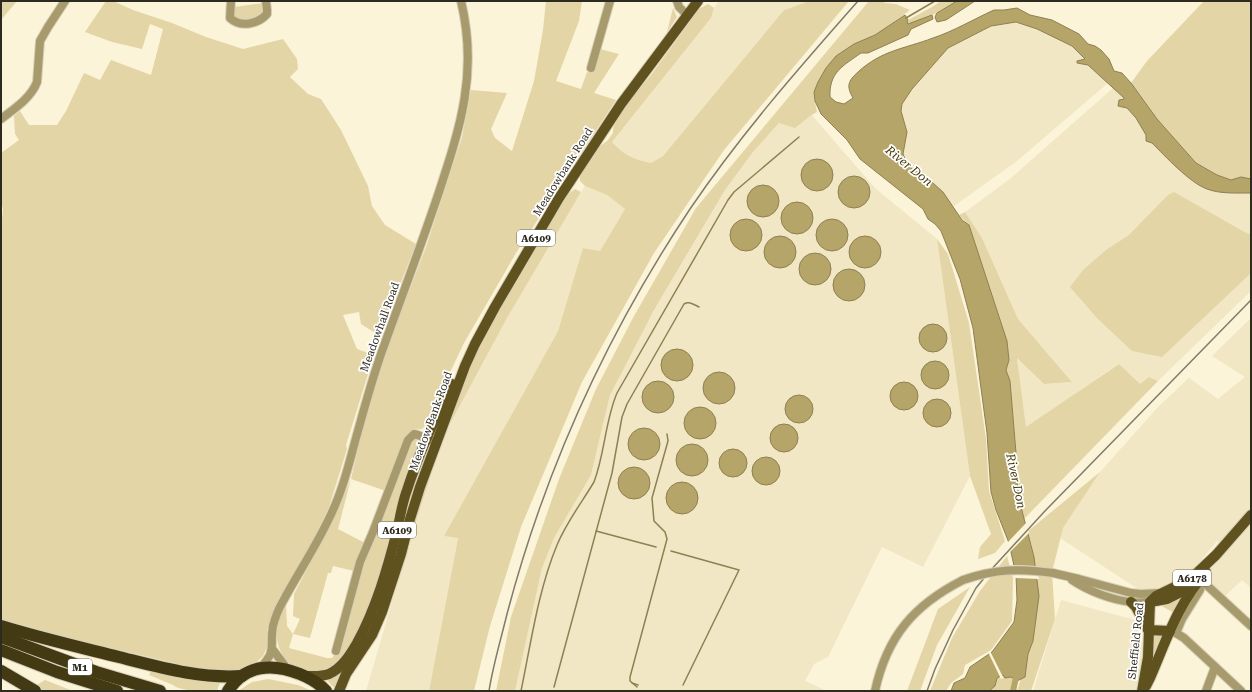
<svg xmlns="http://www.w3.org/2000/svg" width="1252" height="692" font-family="'Roboto Serif',serif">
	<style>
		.built { fill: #f1e7c4 }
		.green { fill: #e3d5a5 }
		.water { fill: #b6a568; stroke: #8d8052 }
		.pier { fill: #fcf4d9 }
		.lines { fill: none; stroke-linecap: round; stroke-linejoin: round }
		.stream { stroke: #8d8052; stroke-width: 1.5 }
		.canal { stroke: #b6a568; stroke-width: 6 }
		.minor-casing { stroke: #d7d0b8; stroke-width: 10 }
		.major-casing { stroke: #d7d0b8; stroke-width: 12 }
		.highway-casing { stroke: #d7d0b8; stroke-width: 14 }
		.minor { stroke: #a79a6d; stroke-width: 8 }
		.major { stroke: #60521e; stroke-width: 10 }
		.highway { stroke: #433913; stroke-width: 12 }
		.rail { stroke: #807b6a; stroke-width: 1.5 }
		.minor-bridge-casing { stroke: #d7d0b8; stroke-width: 10; stroke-linecap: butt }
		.minor-bridge { stroke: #a79a6d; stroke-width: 8 }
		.labels { text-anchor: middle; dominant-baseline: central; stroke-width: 3.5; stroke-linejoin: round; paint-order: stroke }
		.shield { fill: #fff; stroke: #6c6a63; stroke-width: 1 }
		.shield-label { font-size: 10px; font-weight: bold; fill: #2d2a20 }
		.street-label { font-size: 11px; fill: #2d2a20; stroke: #fff }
		.water-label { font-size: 12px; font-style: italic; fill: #423602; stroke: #fff }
	</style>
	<rect width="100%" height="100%" fill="#fcf4d9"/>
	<!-- built -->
	<g class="built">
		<polygon points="719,1 810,1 784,10 663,156 651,163 633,159 618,149 612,142 711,18 714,8"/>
		<polygon points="1016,22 1052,35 1072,46 1081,55 1088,64 1108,83 1017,161 953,207 943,192 924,175 911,168 906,161 903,154 907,132 901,111 901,104 912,89 948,48 991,26"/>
		<polygon points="1113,88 1124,98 1119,100 1123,107 1127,108 1136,118 1152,143 1192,180 1207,189 1220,191 1251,193 1251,291 1158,381 1149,377 1138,386 1118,364 1026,428 1017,358 1044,384 1072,382 1018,319 982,238 965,212 1011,178"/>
		<polygon points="811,114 875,188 937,239 970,476 923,567 882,547 828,657 814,664 805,681 827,691 515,691 542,568 554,538 591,475 610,395 634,345 725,190 753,152 779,123"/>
		<polygon points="585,186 607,195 625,209 600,251 583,248 558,331 444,536 458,537 429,691 366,691 410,540 443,437 507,318 548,246"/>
		<polygon points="1251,318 1251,588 1242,580 1222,599 1199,579 1222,545 1217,541 1194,569 1183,578 1165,586 1152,589 1138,589 1060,538 1063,528 1100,472 1159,406 1189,378 1218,399 1245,377 1212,356"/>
		<polygon points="1061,600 1135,620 1145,655 1136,691 1033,691"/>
	</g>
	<!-- green -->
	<g class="green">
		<polygon points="1,1 17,1 1,20"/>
		<polygon points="106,1 113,1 133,10 172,23 206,37 243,49 283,39 297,59 298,69 290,77 308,94 321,99 341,130 368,186 372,206 385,225 416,244 380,336 361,324 359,312 343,315 357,349 374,355 346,445 347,449 329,507 308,551 277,602 267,630 267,647 263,656 250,668 234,672 213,672 72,639 1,619 1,228 3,210 1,199 1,153 19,140 15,134 14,116 20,111 29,125 57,125 66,111 84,73 100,80 111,60 151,75 163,29 150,24 142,49 112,42 85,32"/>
		<path d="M546 1H582L579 21 556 81 581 89 587 72 591 73 595 69 594 65 600 49 619 54 594 93 616 100 516 253 464 343 424 427 422 429 411 430 386 491 351 479 338 529 365 543 354 571 333 566 331 573H328L310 638 293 634 289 648 327 658H332L338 650 358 572 414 437 420 438C410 469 400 500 391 531 384 557 379 585 369 610 363 627 352 643 341 657 323 679 294 677 281 652 278 646 276 638 277 631 278 621 282 612 286 603L287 626 293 634 300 619 293 616 294 594 338 510 351 479 363 427 380 367 426 247 462 137 471 90 507 93 491 129 495 138 512 151 534 81 543 30Z"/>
		<path d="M810 1H849L724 150 654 253 582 382 521 527 490 626 474 691H429L458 538 444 536 558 331 583 248 600 251 625 209 607 195 585 186 580 181V176L595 150 607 141 613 133V130L614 125 631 99 651 75 699 9 708 4 714 8 711 18 612 142C625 156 633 159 651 163L663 156 784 10Z"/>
		<polygon points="869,1 882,1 885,3 896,4 910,10 820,78 814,97 817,112 810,116 795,128 779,123 753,152 725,190 653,312 610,395 591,475 554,538 542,568 515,691 496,691 511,617 559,479 596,389 634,316 696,208"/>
		<polygon points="941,1 957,1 937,13 910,24 907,23 908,20 932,7"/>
		<polygon points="1204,1 1251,1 1251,179 1241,177 1231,180 1217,175 1196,163 1157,119 1131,83 1147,61"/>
		<polygon points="264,3 264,12 257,19 242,21 233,17 234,7"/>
		<polygon points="673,8 677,17 667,32"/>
		<polygon points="575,189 581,192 507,318 443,437 410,540 409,536 423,488 464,378 511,287 568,194"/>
		<polygon points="1174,192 1248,234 1251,233 1251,273 1162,357 1132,351 1097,318 1070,287 1083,270 1106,250 1129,235 1168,195"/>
		<polygon points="965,212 982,238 1018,319 1072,382 1044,384 1017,358 1026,427 1119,364 1140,384 1149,377 1158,381 1024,519 1020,503 1015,467 1016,452 1010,381 1006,370 1009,360 1007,341 969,225 959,215"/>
		<polygon points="937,239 948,254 969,323 986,439 989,491 1005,541 995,553 978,559 980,547 991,534 970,476"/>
		<polygon points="427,444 432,444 400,542 408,501"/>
		<polygon points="1100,472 1063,528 1052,572 1055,619 1031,691 1017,691 1021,678 1025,676 1028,654 1033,641 1039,596 1031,544 1027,532"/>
		<polygon points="1007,556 1013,578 1012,621 991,650 965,665 963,674 951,683 946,691 930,691 952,638 980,591"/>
		<polygon points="970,587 937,645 920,691 907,691 938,609"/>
		<polygon points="1186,593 1174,613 1160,605"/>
		<polygon points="1152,633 1165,633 1151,664"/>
		<polygon points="344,666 335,689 326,679"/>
		<path d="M151 671 220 682 217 691C206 691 181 692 173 685L149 675Z"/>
		<polygon points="1004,675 1013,678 1010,691 989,691 995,686 997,678"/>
		<polygon points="268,679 298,685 312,691 238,691 252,682"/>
		<polygon points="45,680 73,691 43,691 35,686"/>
	</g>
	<!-- water -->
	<g class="water">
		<polygon points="957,1 975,1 946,20 937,22 935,17 937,13"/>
		<path d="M1017 8 1030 15 1052 20 1079 34 1088 44 1095 46 1101 50 1109 59 1114 71 1122 73 1131 83 1157 119 1196 163 1217 175 1231 180 1241 177 1251 179V193C1237 193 1220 194 1207 189 1190 183 1165 156 1152 143L1146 141V135L1136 118 1127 108 1118 106 1119 100 1124 99V98L1088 65 1077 63V61L1085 59 1072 46 1037 29 1016 22 991 26 948 48 912 89 902 104 901 111 907 132 903 154 906 161 911 168 924 175 943 192 962 220 969 225 1007 341 1009 360 1006 370 1010 381 1016 453 1015 467 1020 503 1034 557 1039 596 1033 641 1028 654 1025 677 1017 681 1011 677 1005 678 1003 675 997 678 995 686 989 691H951L954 683 965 678 970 667 992 652 1014 622 1017 600 1016 575 1009 543 996 510 991 492 987 433 973 328 960 279 941 231 935 224 928 219 923 209 860 159 847 140 821 114 815 101 814 92 818 82 826 68 836 56 854 44 875 35 905 15 908 20 907 22 908 24 932 15 933 19 911 29 908 35 868 53H861C843 66 829 72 830 97L836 102 844 104 853 98C846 86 848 81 858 72 882 50 904 49 933 38 954 31 974 19 994 10H1004Z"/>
		<circle cx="817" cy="175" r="16"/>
		<circle cx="854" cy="192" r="16"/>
		<circle cx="763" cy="201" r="16"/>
		<circle cx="797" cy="218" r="16"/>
		<circle cx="832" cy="235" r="16"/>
		<circle cx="746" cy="235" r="16"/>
		<circle cx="780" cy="252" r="16"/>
		<circle cx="865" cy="252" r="16"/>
		<circle cx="815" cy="269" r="16"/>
		<circle cx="849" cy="285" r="16"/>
		<circle cx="933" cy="338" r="14"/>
		<circle cx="677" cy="365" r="16"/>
		<circle cx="935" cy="375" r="14"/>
		<circle cx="719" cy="388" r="16"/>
		<circle cx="658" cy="397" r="16"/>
		<circle cx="904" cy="396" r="14"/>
		<circle cx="799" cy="409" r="14"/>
		<circle cx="937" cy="413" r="14"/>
		<circle cx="700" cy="423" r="16"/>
		<circle cx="784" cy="438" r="14"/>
		<circle cx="644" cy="444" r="16"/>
		<circle cx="692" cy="460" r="16"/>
		<circle cx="733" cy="463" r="14"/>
		<circle cx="766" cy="471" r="14"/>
		<circle cx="634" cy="483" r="16"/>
		<circle cx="682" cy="498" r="16"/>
	</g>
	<!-- pier -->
	<g class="pier">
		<polygon points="1027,522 1029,533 1009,553 1007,543"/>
		<polygon points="1012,565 1037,566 1039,579 1014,578"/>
		<polygon points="990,651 1004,679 1003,678 1001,679 988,652"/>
	</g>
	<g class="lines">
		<!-- stream -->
		<g class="stream">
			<polyline points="906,18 935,1"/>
			<polyline points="596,531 656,547"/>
			<polyline points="671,551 739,570 683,685"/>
			<polyline points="632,683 638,685"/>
			<path d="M554 687 612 473 622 417 627 404 684 304C689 301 693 304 699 307"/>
			<polyline points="637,687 630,681 630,677 667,539 665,532 654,521 652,498 668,441 667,434"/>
			<path d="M521 691C531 643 538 591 557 545 566 523 582 502 594 482 605 453 605 421 617 393L728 200 734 192 799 137"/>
		</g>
		<!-- canal -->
		<polyline class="canal" points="1013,691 1017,673"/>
		<defs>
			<g id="minor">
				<path d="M231 1 230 18C241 28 258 24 267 14V10L266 1"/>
				<polyline points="677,1 679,7 687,15"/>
				<polyline points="591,68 610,1"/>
				<path d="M1 119C14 109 31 98 37 82L40 41 48 27 65 1"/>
				<polyline points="1053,573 1079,579 1131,593 1141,594 1161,593"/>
				<polyline points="1200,579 1251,626"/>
				<path d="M1072 580C1088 591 1112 600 1131 602 1137 603 1144 602 1150 602"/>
				<polyline points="1170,631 1176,633 1184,638 1241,691"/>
				<polyline points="1176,633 1182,619 1200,590"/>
				<polyline points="273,650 288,670"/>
				<polyline points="336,651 360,562 373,532 408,440 414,434 418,435 437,443"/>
				<path d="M260 668C278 650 269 646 273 626 275 618 278 610 282 603 300 569 322 538 336 503 346 480 351 455 358 431 366 402 374 372 385 343 403 293 422 243 439 192 461 125 478 72 461 1"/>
				<path d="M875 691C887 636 914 605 963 580"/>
				<polyline points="1206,691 1215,667"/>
			</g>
			<g id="major">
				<polyline points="1131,602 1136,607 1147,628"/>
				<polyline points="1150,602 1167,599 1193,586"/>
				<polyline points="1148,630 1170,631"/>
				<path d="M305 676C313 676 321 677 329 674 342 668 350 655 357 643 376 608 387 570 397 531 400 518 402 503 407 490 419 453 435 418 452 384"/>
				<path d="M1146 686 1150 678C1167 639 1177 605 1206 572"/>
				<polyline points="339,691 346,674 372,635 382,612 401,554 410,519 420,487 465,366 475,344 495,307 559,198 592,148 621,104 698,1"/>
				<polyline points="1142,691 1148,657 1150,602 1156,596 1187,581 1198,572 1216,555 1251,515"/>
			</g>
			<g id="highway">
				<path d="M1 626C40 638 79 647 119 657 159 667 200 679 242 676"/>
				<polyline points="1,637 96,672 160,691"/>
				<polyline points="1,650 57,672 117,691"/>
				<polyline points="1,671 35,691"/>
				<path d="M228 691C245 664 273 663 300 674 310 678 319 683 326 691"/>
			</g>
		</defs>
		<!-- minor casing -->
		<use href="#minor" class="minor-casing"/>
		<!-- major casing -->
		<use href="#major" class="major-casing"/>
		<!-- highway casing -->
		<use href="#highway" class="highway-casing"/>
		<!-- minor -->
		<use href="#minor" class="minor"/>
		<!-- major -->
		<use href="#major" class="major"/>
		<!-- highway -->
		<use href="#highway" class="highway"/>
		<!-- rail -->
		<g class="rail">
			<path d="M489 691C493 665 501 639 507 614 545 470 608 332 690 209 740 135 799 68 858 1"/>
			<polyline points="927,691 935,669 953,630 976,588 989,572 1044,512 1251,300"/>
		</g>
		<defs>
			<path id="minor-bridge" d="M963 580C995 569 1020 568 1053 573"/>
		</defs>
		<!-- minor-bridge casing -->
		<use href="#minor-bridge" class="minor-bridge-casing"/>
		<!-- minor-bridge -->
		<use href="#minor-bridge" class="minor-bridge"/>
	</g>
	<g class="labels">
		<!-- shield labels -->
		<g class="shield">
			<rect x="517" y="230" width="38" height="16" rx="3"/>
			<rect x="378" y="522" width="38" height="16" rx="3"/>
			<rect x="1173" y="570" width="38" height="16" rx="3"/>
			<rect x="68" y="659" width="24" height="16" rx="3"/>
		</g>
		<g class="shield-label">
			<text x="536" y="238">A6109</text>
			<text x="397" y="530">A6109</text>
			<text x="1192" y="578">A6178</text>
			<text x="80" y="667">M1</text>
		</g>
		<!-- street labels -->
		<g class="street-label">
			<text transform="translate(563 172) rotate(-58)">Meadowbank Road</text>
			<text transform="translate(380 327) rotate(-70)">Meadowhall Road</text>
			<text transform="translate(431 421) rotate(-70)">Meadow Bank Road</text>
			<text transform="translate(1136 641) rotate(-84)">Sheffield Road</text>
		</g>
		<!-- water labels -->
		<g class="water-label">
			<text transform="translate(909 166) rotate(39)">River Don</text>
			<text transform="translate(1016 481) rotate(78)">River Don</text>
		</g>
	</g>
	<!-- border -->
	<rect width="1252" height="692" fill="none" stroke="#2d2a20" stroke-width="4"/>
</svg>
